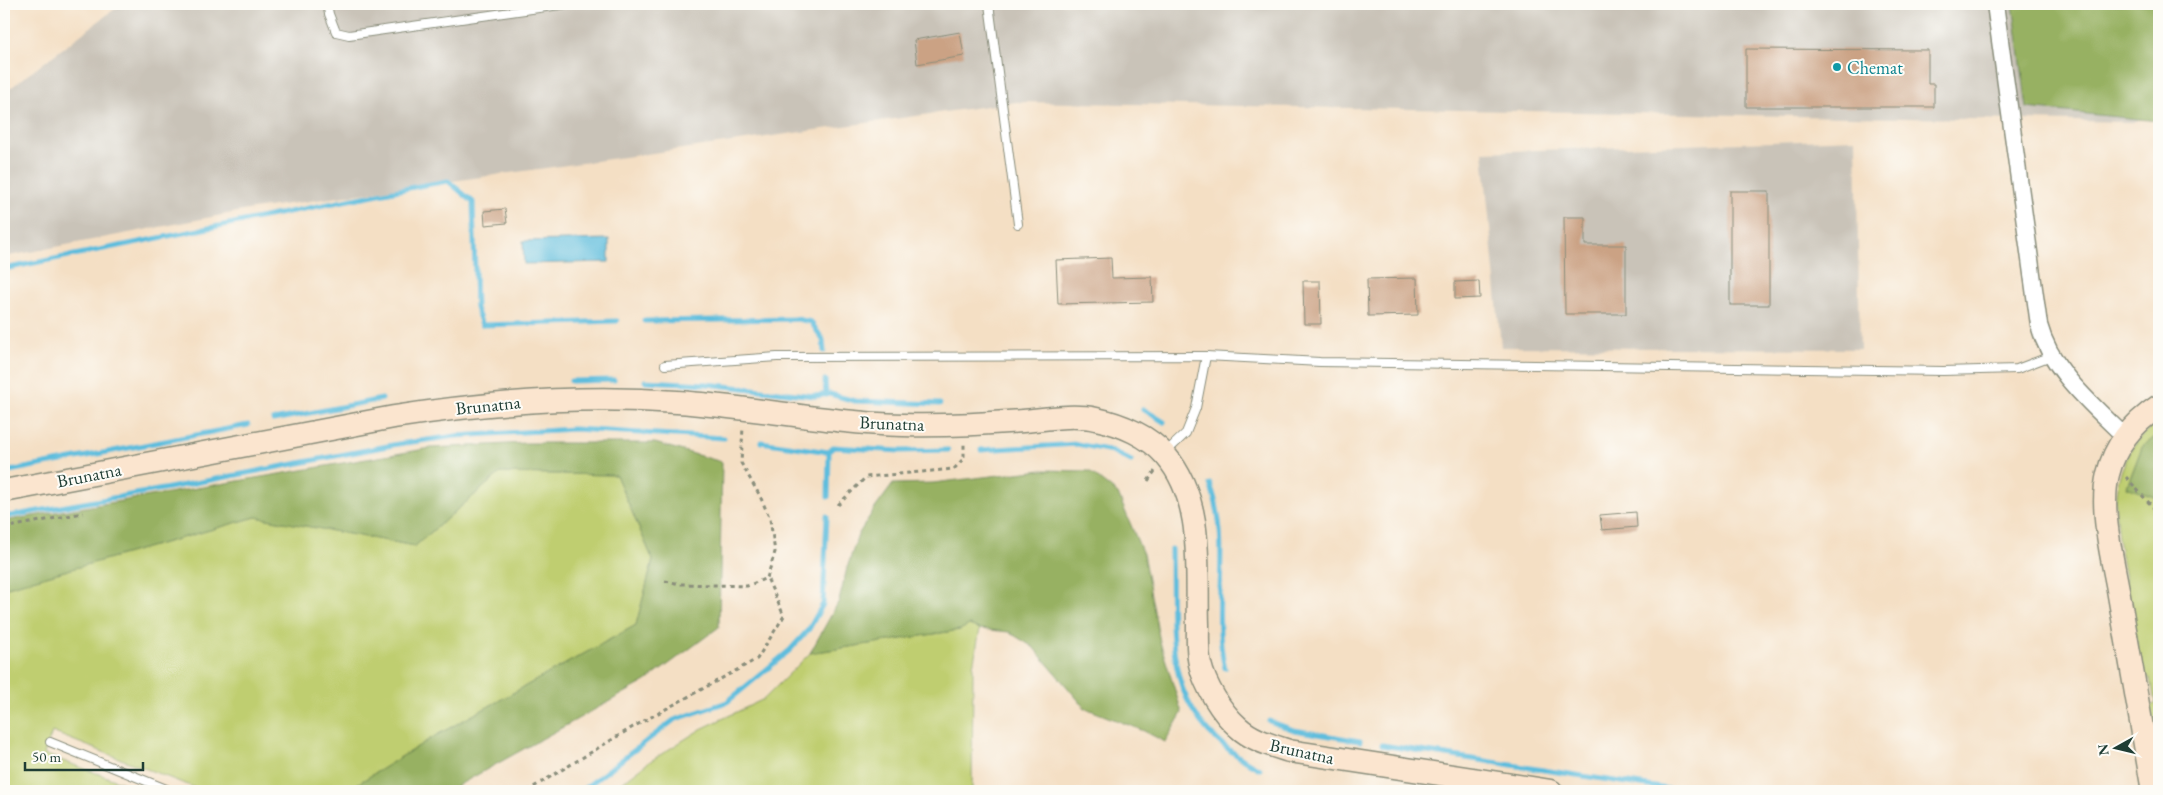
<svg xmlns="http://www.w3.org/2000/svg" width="2163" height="795" font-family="'EB Garamond',serif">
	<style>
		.industrial { fill: #c9c3b8 }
		.green { fill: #bfce70; stroke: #6f8652 }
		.forest { fill: #97b162; stroke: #5b774b }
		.water { fill: #5ebddd; stroke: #3e7d88 }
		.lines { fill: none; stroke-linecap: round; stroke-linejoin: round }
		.stream { stroke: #5ebddd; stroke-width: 5 }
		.building { fill: #cba284 }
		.lane-casing { stroke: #8a8e7c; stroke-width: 10 }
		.street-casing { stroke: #8a8e7c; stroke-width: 19 }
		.secondary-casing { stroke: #8a8e7c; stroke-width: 25 }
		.path { stroke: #8a8e7c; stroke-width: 3; stroke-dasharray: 4 4; stroke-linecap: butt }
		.lane { stroke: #fff; stroke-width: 8 }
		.street { stroke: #fff; stroke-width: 16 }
		.secondary { stroke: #fbe5cf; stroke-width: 22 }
		.culture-dot { fill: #0f9aa8; stroke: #fdfcf7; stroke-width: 2 }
		.labels { text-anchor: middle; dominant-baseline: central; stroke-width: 4; stroke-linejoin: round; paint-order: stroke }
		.culture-label { font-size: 18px; fill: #0d838f; stroke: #fdfcf7; text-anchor: start }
		.street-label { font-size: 18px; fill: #1f3d34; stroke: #fdfcf7 }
	</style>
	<rect width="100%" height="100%" fill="#fdfcf7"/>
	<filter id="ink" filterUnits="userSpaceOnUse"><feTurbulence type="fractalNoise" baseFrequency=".02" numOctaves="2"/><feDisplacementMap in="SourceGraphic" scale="10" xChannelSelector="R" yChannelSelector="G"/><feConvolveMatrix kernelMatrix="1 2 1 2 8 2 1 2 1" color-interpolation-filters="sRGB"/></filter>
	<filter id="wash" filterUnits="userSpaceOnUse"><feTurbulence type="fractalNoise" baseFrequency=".0096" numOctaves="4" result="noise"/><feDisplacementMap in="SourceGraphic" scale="20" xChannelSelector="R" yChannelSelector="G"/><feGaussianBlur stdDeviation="1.12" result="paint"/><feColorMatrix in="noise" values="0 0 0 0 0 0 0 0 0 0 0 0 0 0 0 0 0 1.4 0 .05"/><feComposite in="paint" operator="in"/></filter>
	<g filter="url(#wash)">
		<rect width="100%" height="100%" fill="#f4dfc4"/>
		<!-- industrial -->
		<g class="industrial">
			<polygon points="127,4 2159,4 2159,114 2132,122 1016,102 253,209 4,257 4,93 120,5"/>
			<polygon points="1856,139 1860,349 1501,347 1483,152"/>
		</g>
		<!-- green -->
		<g class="green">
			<path d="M2159 418V434L2142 447 2127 486 2159 499V775L2148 711 2151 706 2155 703 2151 679 2143 676C2137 645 2132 615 2126 585 2121 554 2110 508 2119 478 2126 453 2141 435 2159 418Z"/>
			<polygon points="500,473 616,475 653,560 636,625 435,736 346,791 203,791 52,732 44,754 145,791 4,791 4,588 256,517 415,546"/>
			<polygon points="969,625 980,629 973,666 972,791 611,791 649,762 701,729 764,699 810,653 960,630"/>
		</g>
		<!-- forest -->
		<g class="forest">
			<polygon points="2013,4 2159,4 2159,121 2027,108"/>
			<polygon points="2159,434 2159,499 2127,487 2142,447"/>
			<polygon points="526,443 655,443 722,462 719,627 646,681 448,791 346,791 435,736 636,625 653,560 616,475 500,473 415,546 256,517 4,588 4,521 431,448"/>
			<polygon points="1042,470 1089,471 1118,494 1143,554 1160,642 1182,713 1165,742 1144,731 1085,708 1033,647 1009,632 980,629 969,625 960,630 810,653 839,601 847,568 858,535 873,511 893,484 933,483"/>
		</g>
		<!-- water -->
		<polygon class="water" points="609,239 609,262 524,264 523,241"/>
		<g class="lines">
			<!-- stream -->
			<g class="stream">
				<polyline points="4,269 419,186 448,181 473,202 476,308 482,325 617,321"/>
				<polyline points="644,321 797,319 811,322 823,340 824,351"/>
				<polyline points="825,380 826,395"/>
				<polyline points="571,381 614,380"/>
				<polyline points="645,381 707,384 815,396 830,394 855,401 940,404"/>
				<polyline points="1143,409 1164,422"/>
				<polyline points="273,420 382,399"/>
				<polyline points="761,442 829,452"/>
				<polyline points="981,450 1077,444 1112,451 1131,461"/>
				<polyline points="4,472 248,425"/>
				<path d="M1210 484C1233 543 1210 608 1225 668"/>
				<polyline points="828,497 829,452 833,447 900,451 948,450"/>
				<polyline points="4,517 169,488 398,444 456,436 574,429 724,438"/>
				<path d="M1171 549C1173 646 1160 717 1260 769"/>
				<polyline points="1269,721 1294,730 1360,741"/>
				<polyline points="1382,745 1680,791"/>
				<polyline points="581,791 674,720 727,702 790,650 809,629 823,604 827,516"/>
				<polyline points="1379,791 1380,791"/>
			</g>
		</g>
		<g id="blocks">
			<!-- building -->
			<g class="building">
				<polygon points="960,32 964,56 917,64 914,40"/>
				<polygon points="1746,49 1928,50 1928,84 1934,84 1934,107 1746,107"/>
				<rect x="1730" y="191" width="39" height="114"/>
				<polygon points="505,209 507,223 485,225 484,211"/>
				<polygon points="1564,217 1585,217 1585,245 1626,245 1626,314 1565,314"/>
				<polygon points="1111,258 1112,278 1152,277 1153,302 1058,304 1056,260"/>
				<polygon points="1417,278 1418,315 1368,316 1367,279"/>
				<polygon points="1303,281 1320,281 1321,324 1304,324"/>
				<polygon points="1479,281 1480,298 1455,299 1455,282"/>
				<polygon points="1636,512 1637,527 1602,530 1600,515"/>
			</g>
		</g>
	</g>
	<g filter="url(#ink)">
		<use href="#blocks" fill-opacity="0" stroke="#8a8e7c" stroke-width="1"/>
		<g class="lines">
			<defs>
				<g id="lane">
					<polyline points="327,4 329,14 336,32 349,35 567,4"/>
					<polyline points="989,4 1018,224"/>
					<polyline points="665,365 777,357 1206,356 1320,362 1943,371 2017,369 2051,356"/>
					<polyline points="1166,452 1186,433 1196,408 1206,356"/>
					<polyline points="50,742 171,791"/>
				</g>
				<path id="street" d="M1995 4 2039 325C2051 371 2093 405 2125 437"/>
				<g id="secondary">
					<path d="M4 491 394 417C489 402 582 395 677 402 753 407 828 423 903 425 943 426 983 424 1023 421 1046 419 1073 414 1096 419 1121 424 1149 436 1166 456 1205 502 1196 568 1198 625 1198 637 1197 652 1200 664 1205 686 1222 713 1238 727 1252 740 1271 745 1289 751L1551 791"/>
					<path d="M2153 791C2142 726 2130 661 2119 595 2113 560 2099 510 2108 474 2115 445 2135 422 2159 406"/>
				</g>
			</defs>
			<!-- lane casing -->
			<use href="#lane" class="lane-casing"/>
			<!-- street casing -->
			<use href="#street" class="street-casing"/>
			<!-- secondary casing -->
			<use href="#secondary" class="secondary-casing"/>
			<!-- path -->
			<g class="path">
				<polyline points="2126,477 2159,514"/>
				<polyline points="1148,481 1155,471"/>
				<polyline points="838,505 866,477 954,469 964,458 964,442"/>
				<polyline points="4,528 83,513"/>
				<polyline points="665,581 681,584 747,586 767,578 775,552 770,519 760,496 741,463 743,427"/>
				<polyline points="527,791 633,727 757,659 784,616 767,578"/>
			</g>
			<!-- lane -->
			<use href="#lane" class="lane"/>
			<!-- street -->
			<use href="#street" class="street"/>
			<!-- secondary -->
			<use href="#secondary" class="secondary"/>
		</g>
	</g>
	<!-- markers -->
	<circle class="culture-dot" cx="1837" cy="67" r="5"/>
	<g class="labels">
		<!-- culture labels -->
		<g class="culture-label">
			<text x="1847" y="67">Chemat</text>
		</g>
		<!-- street labels -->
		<g class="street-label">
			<text transform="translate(488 405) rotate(-6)">Brunatna</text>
			<text transform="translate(892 423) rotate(2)">Brunatna</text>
			<text transform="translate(89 475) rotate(-11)">Brunatna</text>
			<text transform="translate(1302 751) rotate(12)">Brunatna</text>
		</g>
	</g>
	<!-- margin -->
	<rect width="2163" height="795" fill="none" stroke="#fdfcf7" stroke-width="20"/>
	<!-- north arrow -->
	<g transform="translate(2116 748) rotate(262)" stroke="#fdfcf7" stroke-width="4" paint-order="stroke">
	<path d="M0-4L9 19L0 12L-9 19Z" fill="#1f3d34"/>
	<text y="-8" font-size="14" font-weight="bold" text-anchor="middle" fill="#1f3d34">N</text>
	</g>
	<!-- scale -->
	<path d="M25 762v8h118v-8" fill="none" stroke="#1f3d34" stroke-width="2.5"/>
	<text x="32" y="762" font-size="15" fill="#1f3d34" stroke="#fdfcf7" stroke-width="4" paint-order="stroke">50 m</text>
</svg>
